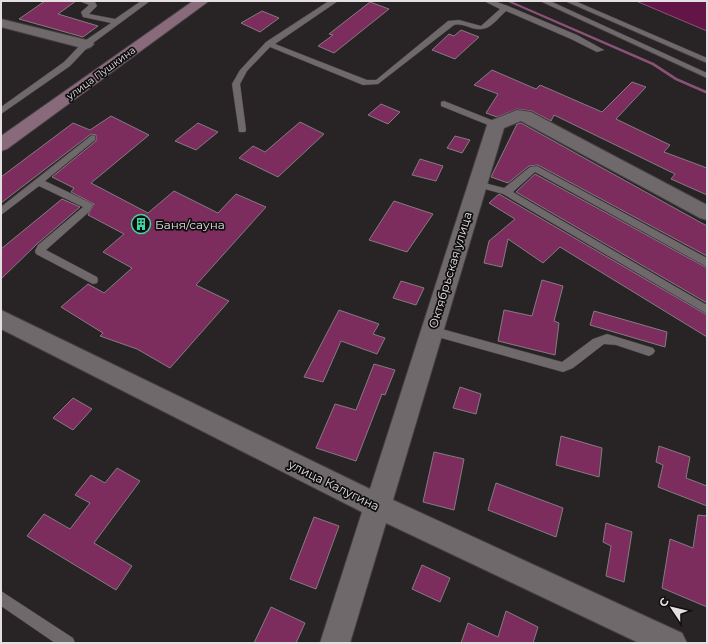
<svg xmlns="http://www.w3.org/2000/svg" width="708" height="644" font-family="Montserrat,sans-serif">
	<style>
		.water { fill: #631548; stroke: #8a5276 }
		.lines { fill: none; stroke-linecap: round; stroke-linejoin: round }
		.stream { fill: #8a5276; fill-rule: evenodd }
		.building { fill: #7c2d5e; stroke: #837c80 }
		.service-casing { stroke: #443f42; stroke-width: 1 }
		.minor-casing { stroke: #443f42; stroke-width: 2 }
		.secondary-casing { stroke: #443f42; stroke-width: 2 }
		.service { fill: #6f696c; fill-rule: evenodd }
		.minor { fill: #6f696c; fill-rule: evenodd }
		.secondary { fill: #886a7b; fill-rule: evenodd }
		.labels { text-anchor: middle; dominant-baseline: central; stroke-width: 3.5; stroke-linejoin: round; paint-order: stroke }
		.far-street-label { font-size: 10px; fill: #e4e0e2; stroke: #0f0d0e }
		.poi-label { font-size: 12px; fill: #e4e0e2; stroke: #0f0d0e; text-anchor: start }
		.street-label { font-size: 12px; fill: #e4e0e2; stroke: #0f0d0e }
	</style>
	<rect width="100%" height="100%" fill="#282325"/>
	<!-- water -->
	<polygon class="water" points="636,1 707,1 707,31"/>
	<g class="lines">
		<!-- stream -->
		<polygon class="stream" points="506,1 511,1 654,63 677,78 707,91 707,94 675,80 652,65"/>
	</g>
	<!-- building -->
	<g class="building">
		<polygon points="45,1 76,1 58,14 98,26 83,37 19,19"/>
		<polygon points="370,2 389,9 334,53 318,46 333,35 329,34"/>
		<polygon points="262,11 279,18 260,32 241,23"/>
		<polygon points="461,30 479,37 455,59 432,50 449,34 454,36"/>
		<polygon points="492,70 536,89 540,85 602,112 632,82 646,87 616,119 670,145 664,152 707,168 707,195 671,179 675,174 554,115 551,121 532,111 517,109 497,117 486,113 498,94 474,85"/>
		<polygon points="381,104 400,112 388,124 368,115"/>
		<polygon points="111,116 149,135 91,183 148,213 174,191 218,213 236,194 266,207 196,285 229,301 170,368 137,349 100,336 103,333 61,307 88,284 104,293 132,268 103,252 124,234 88,215 94,204 71,192 74,188 52,177 96,141 96,135 91,134 1,203 1,177 73,123 90,130"/>
		<polygon points="300,122 324,134 278,177 239,158 253,146 265,152"/>
		<polygon points="198,123 218,132 196,150 175,141"/>
		<polygon points="521,123 707,226 707,256 538,165 529,166 508,183 491,177 517,124"/>
		<polygon points="455,136 470,140 462,153 447,148"/>
		<polygon points="420,159 443,166 436,181 412,175"/>
		<polygon points="535,174 707,268 707,303 516,192"/>
		<polygon points="499,194 707,315 707,337 560,247 543,263 508,239 502,267 484,263 489,241 515,219 489,203"/>
		<polygon points="62,199 80,207 37,244 1,279 1,249"/>
		<polygon points="394,201 433,214 407,252 369,240"/>
		<polygon points="542,280 563,286 554,321 559,323 555,355 498,341 504,310 532,316"/>
		<polygon points="401,281 424,288 416,305 393,298"/>
		<polygon points="339,310 379,324 373,334 385,338 377,354 341,341 323,382 304,377"/>
		<polygon points="594,311 667,332 665,347 590,325"/>
		<polygon points="374,364 395,370 385,395 382,394 356,461 316,448 335,404 356,410"/>
		<polygon points="460,387 481,394 476,414 453,408"/>
		<polygon points="73,398 92,409 73,430 53,418"/>
		<polygon points="561,436 602,448 599,477 556,465"/>
		<polygon points="659,446 690,457 686,478 707,486 707,506 658,487 663,465 656,462"/>
		<polygon points="434,452 464,459 454,510 423,502"/>
		<polygon points="117,468 140,481 94,543 132,566 116,590 27,536 44,514 70,529 90,503 75,495 91,475 105,483"/>
		<polygon points="496,483 563,508 556,537 488,510"/>
		<polygon points="698,515 707,516 707,607 662,588 670,539 693,548"/>
		<polygon points="314,517 339,526 316,589 290,579"/>
		<polygon points="606,523 632,532 624,582 606,576 611,546 603,542"/>
		<polygon points="422,565 450,578 440,602 412,589"/>
		<polygon points="271,607 305,623 296,643 254,643"/>
		<polygon points="506,611 538,627 533,643 461,643 468,623 498,637"/>
	</g>
	<g class="lines">
		<defs>
			<g id="service">
				<polygon points="79,1 95,2 97,6 89,14 115,19 141,1 150,1 89,46 70,66 1,114 1,107 64,62 83,42 111,23 83,17 81,12 89,5"/>
				<path d="M329 1H338L275 44 367 80H376L448 21 459 20 481 26 500 9 484 1H494L508 6 577 35 604 50 597 52 571 39 506 11C493 23 488 34 469 27 464 25 459 24 454 25L378 84 363 85 270 47 247 71 240 84 246 130 245 132H239L232 84 240 70 266 42Z"/>
				<polygon points="540,1 550,1 707,73 707,78"/>
				<polygon points="565,1 575,1 707,58 707,63"/>
				<polygon points="444,101 499,123 500,125 496,128 493,127 441,106 441,102"/>
				<polygon points="92,135 95,136 95,140 45,181 91,203 93,205 90,211 46,250 97,277 98,280 97,283 93,284 36,254 35,251 38,245 83,207 39,186 1,215 1,207"/>
				<polygon points="537,166 707,258 707,267 535,172 513,192 707,305 707,314 503,194 474,186 472,184 477,181 504,188 530,167"/>
				<polygon points="431,326 562,362 593,339 607,334 653,348 655,351 653,354 649,356 616,345 604,344 573,368 563,372 427,334 425,331 427,328"/>
				<polygon points="1,591 73,638 75,643 55,643 1,606"/>
			</g>
			<g id="minor">
				<polygon points="1,19 91,41 94,44 91,47 86,49 1,27"/>
				<polygon points="517,110 531,112 707,205 707,220 700,218 521,121 504,128 393,500 682,633 687,643 639,643 386,523 350,643 320,643 362,512 1,329 1,310 370,489 487,125 490,121"/>
			</g>
			<polygon id="secondary" points="193,1 209,1 7,149 1,151 1,136"/>
		</defs>
		<!-- service casing -->
		<use href="#service" class="service-casing"/>
		<!-- minor casing -->
		<use href="#minor" class="minor-casing"/>
		<!-- secondary casing -->
		<use href="#secondary" class="secondary-casing"/>
		<!-- service -->
		<use href="#service" class="service"/>
		<!-- minor -->
		<use href="#minor" class="minor"/>
		<!-- secondary -->
		<use href="#secondary" class="secondary"/>
	</g>
	<!-- icons -->
	<defs>
		<symbol id="building-ring" viewBox="-11 -11 22 22"><circle r="9.5" fill="#0f0d0e" stroke="#40d4a1" stroke-width="1.5"/><path d="M-4-6H4V6H1V3H-1V6H-4ZM-2.5-4.3h1.7v1.8h-1.7ZM.8-4.3h1.7v1.8H.8ZM-2.5-1h1.7V.8h-1.7ZM.8-1h1.7V.8H.8Z" fill="#40d4a1"/></symbol>
	</defs>
	<g fill-rule="evenodd">
		<use href="#building-ring" x="130" y="213" width="22" height="22"/>
	</g>
	<g class="labels">
		<!-- far-street labels -->
		<g class="far-street-label">
			<text transform="translate(101 73) rotate(-36)">улица Пушкина</text>
		</g>
		<!-- poi labels -->
		<g class="poi-label">
			<text x="155" y="224">Баня/сауна</text>
		</g>
		<!-- street labels -->
		<g class="street-label">
			<text transform="translate(450 270) rotate(-73)">Октябрьская улица</text>
			<text transform="translate(334 485) rotate(26)">улица Калугина</text>
		</g>
	</g>
	<!-- border -->
	<rect width="708" height="644" fill="none" stroke="#e4e0e2" stroke-width="4"/>
	<!-- north arrow -->
	<g transform="translate(672 608) rotate(305)" stroke="#0f0d0e" stroke-width="3" paint-order="stroke">
	<path d="M0-3L7 15L0 10L-7 15Z" fill="#e4e0e2"/>
	<text y="-6" font-size="11" font-weight="bold" text-anchor="middle" fill="#e4e0e2">С</text>
	</g>
</svg>
